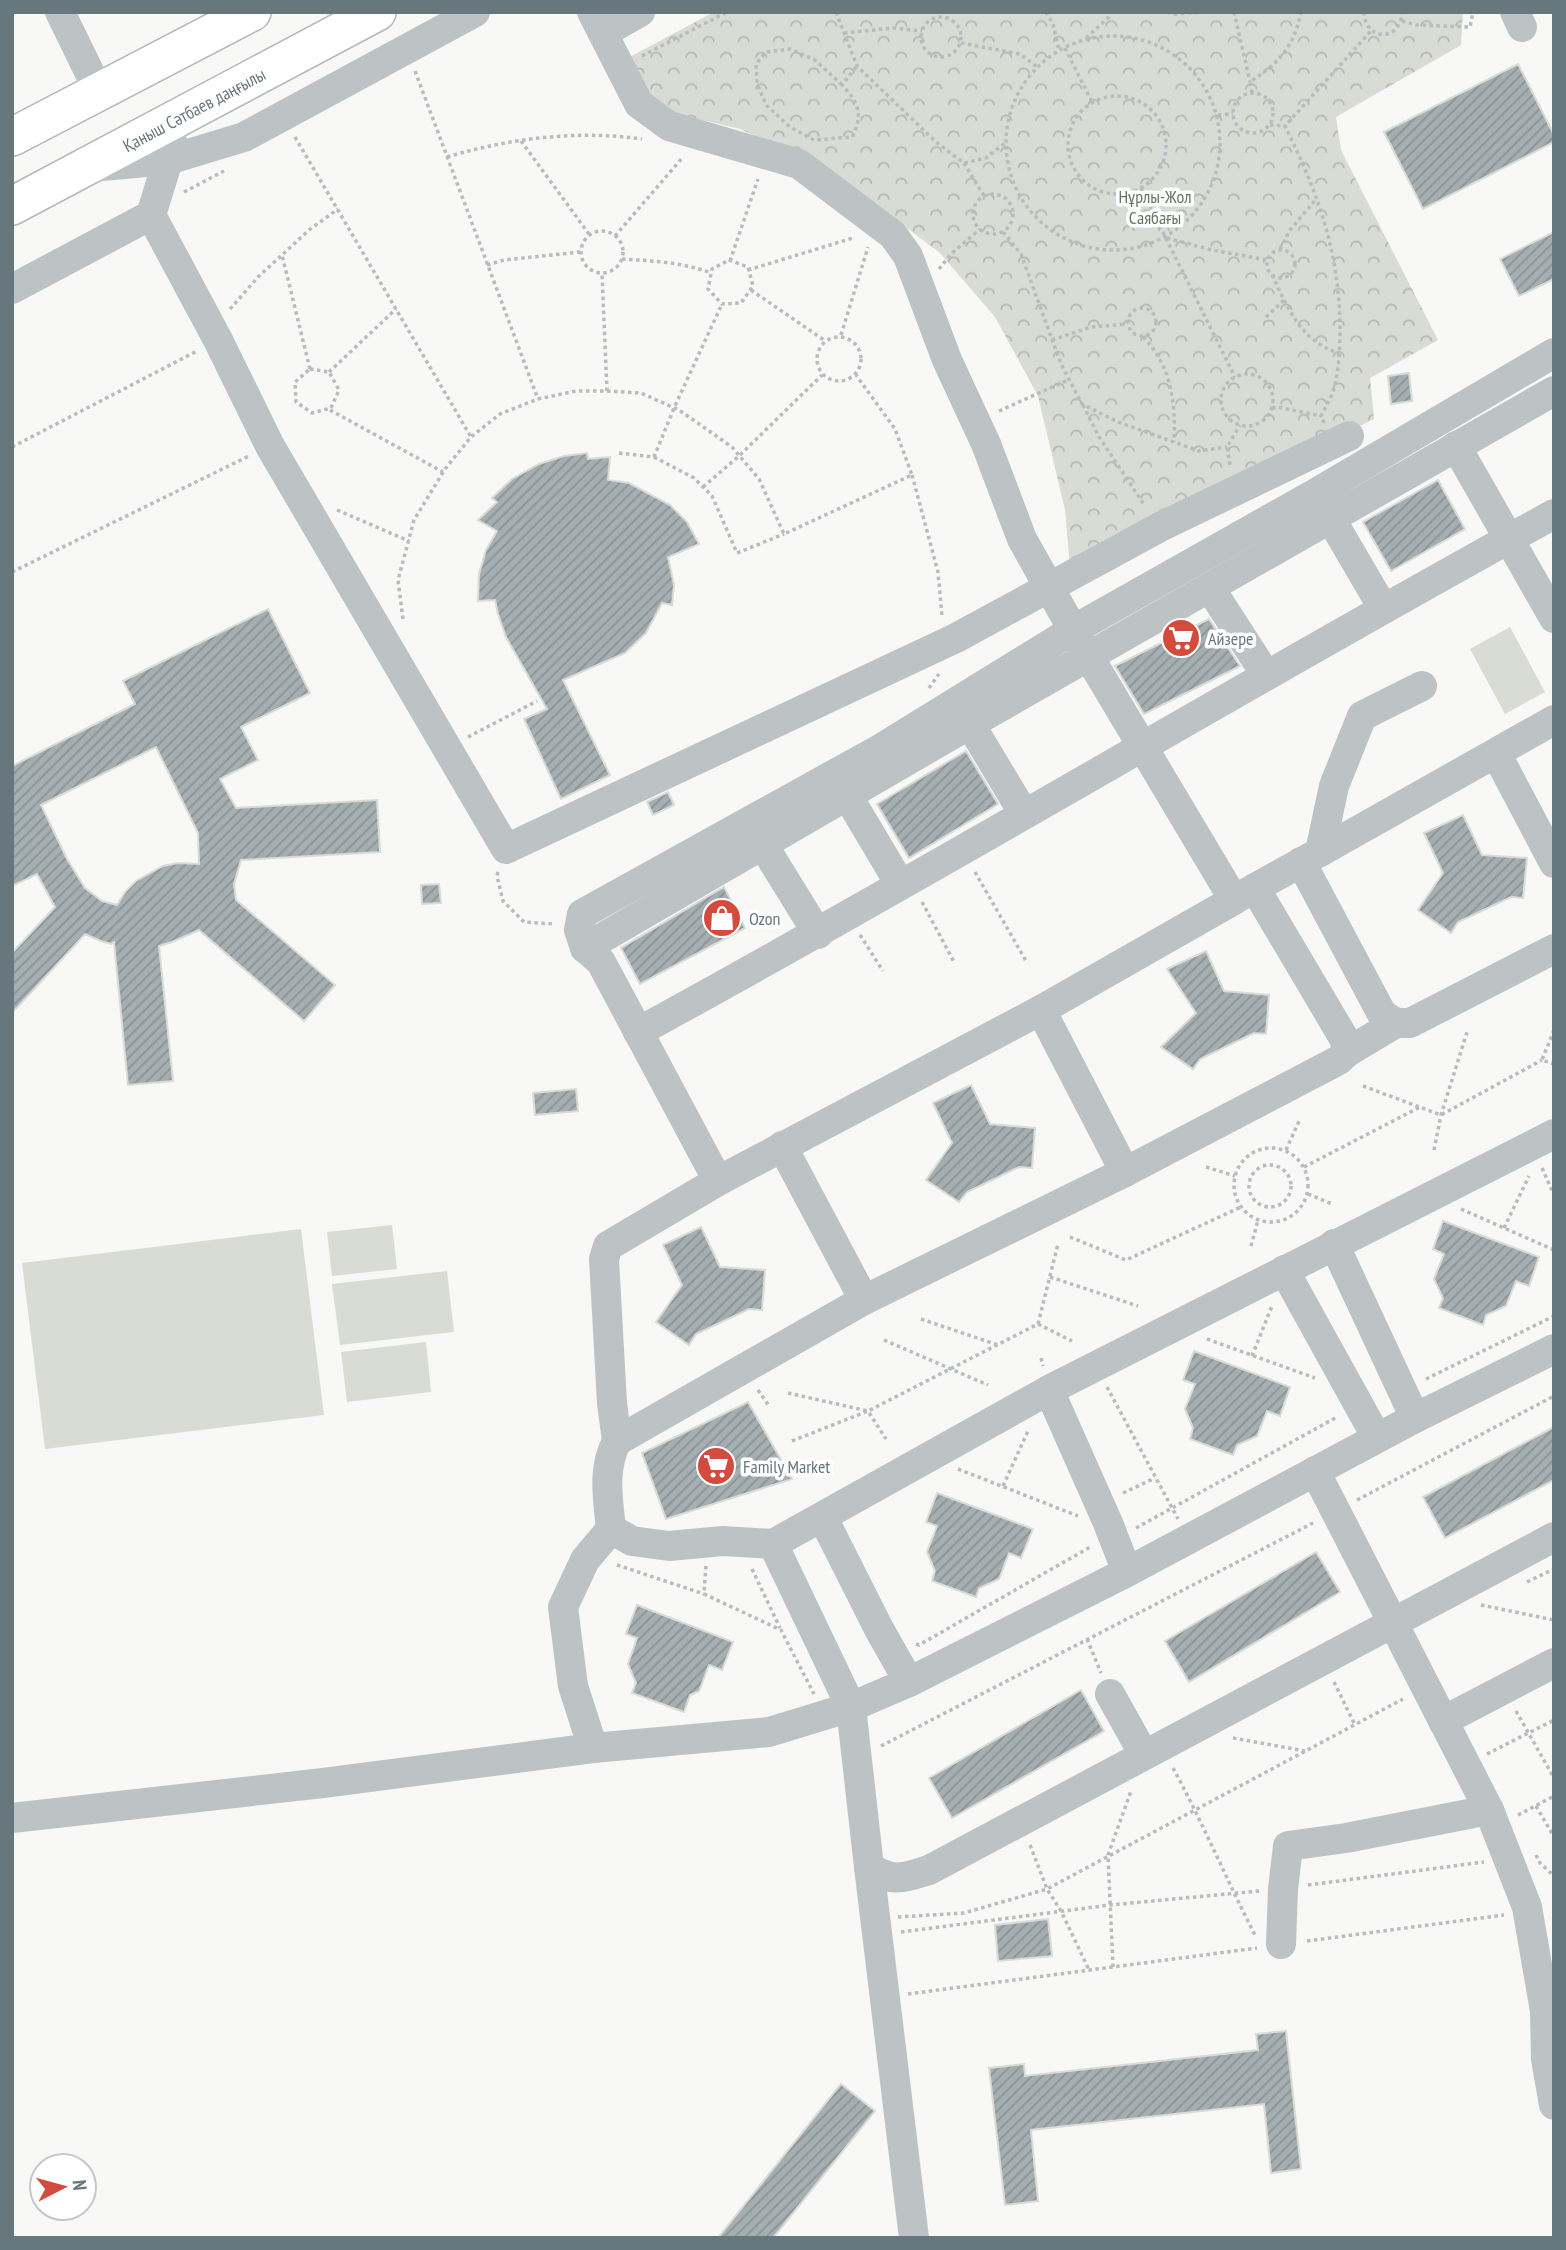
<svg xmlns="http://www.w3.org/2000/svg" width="1566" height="2250" font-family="'PT Sans Narrow',sans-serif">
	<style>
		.forest { fill: url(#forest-crowns) }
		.pitch { fill: #d9dcd5 }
		.building { fill: url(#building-hatch); stroke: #dadad8; stroke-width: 2; fill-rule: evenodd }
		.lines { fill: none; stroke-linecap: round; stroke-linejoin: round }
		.major-casing { stroke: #b1b7ba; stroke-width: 40 }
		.path { stroke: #b8bcbe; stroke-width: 3.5; stroke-dasharray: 3.5 3.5; stroke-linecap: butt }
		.minor { stroke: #bdc3c5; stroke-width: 30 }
		.major { stroke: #fff; stroke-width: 37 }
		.labels { text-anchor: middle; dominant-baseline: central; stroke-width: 7; stroke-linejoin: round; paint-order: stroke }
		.street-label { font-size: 18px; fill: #66777e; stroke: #fff }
		.park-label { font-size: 18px; fill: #6a7664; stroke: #fff }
		.poi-label { font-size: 18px; fill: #66777e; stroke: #fff; text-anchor: start }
	</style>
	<defs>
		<pattern id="forest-crowns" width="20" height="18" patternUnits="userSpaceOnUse" patternTransform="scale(1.75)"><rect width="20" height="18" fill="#d9dcd5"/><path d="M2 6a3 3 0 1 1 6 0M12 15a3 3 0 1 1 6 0" fill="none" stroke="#b4b7b2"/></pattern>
		<pattern id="building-hatch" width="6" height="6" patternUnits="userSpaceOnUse" patternTransform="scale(1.75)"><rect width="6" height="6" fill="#a5afb2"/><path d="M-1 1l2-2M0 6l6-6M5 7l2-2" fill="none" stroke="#8a9396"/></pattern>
	</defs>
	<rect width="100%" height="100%" fill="#f8f8f6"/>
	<!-- forest -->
	<polygon class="forest" points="714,12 1463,12 1461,45 1336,117 1341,150 1438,340 1370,378 1374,419 1070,568 1065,510 1038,396 995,317 940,253 831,171 740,129 651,108 626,59"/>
	<!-- pitch -->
	<g class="pitch">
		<polygon points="1510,627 1545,692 1505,714 1470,649"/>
		<polygon points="392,1225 397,1269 332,1276 327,1232"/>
		<polygon points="301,1229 324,1415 45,1449 22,1263"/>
		<polygon points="447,1271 454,1332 340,1345 332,1284"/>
		<polygon points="426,1342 431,1392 347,1402 341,1352"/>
	</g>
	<!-- building -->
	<g class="building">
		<polygon points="1518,64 1554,135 1554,142 1423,209 1384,132"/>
		<polygon points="1554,232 1554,279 1519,296 1500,259"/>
		<polygon points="1409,373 1412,401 1391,404 1388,376"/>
		<polygon points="587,453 588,459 610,457 608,480 629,483 670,505 687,522 699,544 668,557 674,585 672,605 662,603 646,633 625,653 563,680 610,775 561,799 524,719 547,709 506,637 498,614 495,600 478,601 479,574 486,550 497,531 478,520 497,502 492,498 512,479 539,464 564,456"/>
		<polygon points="1438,480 1465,529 1391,571 1363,522"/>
		<path d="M268 609 310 693 241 727 258 760 220 779 236 808 377 800 380 852 241 860 234 884 236 900 335 985 304 1021 199 930 172 942 159 946 173 1081 128 1085 114 942 111 944 101 941 85 934 12 1013V953L55 907 37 874 12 886V766L135 704 123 681ZM156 747 198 833 199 864 178 863 163 866 136 881 125 892 117 905 102 901 85 888 67 859 41 805Z"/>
		<polygon points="1209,619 1240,666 1144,714 1115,666"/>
		<polygon points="966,751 998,804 909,858 877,804"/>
		<polygon points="668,792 674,805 653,815 647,802"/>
		<polygon points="1463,815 1482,855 1527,858 1523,898 1511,897 1458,922 1451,933 1418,910 1443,873 1424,833"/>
		<polygon points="439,884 441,903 422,904 421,885"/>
		<polygon points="724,887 745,928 640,984 621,948"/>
		<polygon points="1206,951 1224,991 1269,995 1266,1034 1254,1033 1200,1059 1193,1069 1161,1047 1196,1013 1167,969"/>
		<polygon points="971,1085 990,1124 1035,1128 1032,1168 1019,1167 967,1192 959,1202 926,1180 952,1143 933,1103"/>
		<polygon points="576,1089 578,1111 535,1115 533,1093"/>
		<polygon points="1443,1221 1539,1257 1529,1286 1516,1281 1506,1306 1486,1315 1483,1325 1439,1308 1443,1298 1434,1279 1444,1254 1433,1249"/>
		<polygon points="701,1227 720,1267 765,1270 762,1310 749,1309 696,1334 689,1345 656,1322 682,1285 663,1245"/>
		<polygon points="1194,1351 1290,1387 1280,1416 1267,1411 1257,1436 1237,1445 1233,1455 1190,1439 1193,1428 1185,1409 1195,1384 1183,1380"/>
		<polygon points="748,1402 792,1479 666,1519 642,1453"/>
		<polygon points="1554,1427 1554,1480 1445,1538 1423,1497"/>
		<polygon points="937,1493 1033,1529 1021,1558 1009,1553 999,1579 979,1588 976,1597 932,1581 935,1571 927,1552 937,1526 926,1522"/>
		<polygon points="1316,1552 1340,1592 1189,1682 1165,1641"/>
		<polygon points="637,1605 733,1642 722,1670 709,1665 699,1691 690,1695 684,1712 632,1693 636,1683 628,1664 637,1638 626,1634"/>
		<polygon points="1081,1690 1104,1731 952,1818 929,1778"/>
		<polygon points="1048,1919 1052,1956 998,1961 995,1925"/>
		<polygon points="1286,2031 1301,2169 1271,2173 1264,2104 1031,2130 1038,2201 1005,2205 989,2068 1024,2064 1025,2076 1258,2050 1256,2034"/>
		<polygon points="841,2084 875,2111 773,2238 718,2238"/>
	</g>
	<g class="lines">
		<defs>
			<g id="major">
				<polyline points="12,137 252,12"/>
				<path id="s1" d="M12 206 377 12"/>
			</g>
		</defs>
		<!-- major casing -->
		<use href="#major" class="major-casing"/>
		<!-- path -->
		<g class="path">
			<polyline points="836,12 857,66 936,142 964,163 986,158 1005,143"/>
			<polyline points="1046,12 1053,24 1059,50"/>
			<polyline points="1167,12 1175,14 1204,12"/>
			<polyline points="1234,12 1250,82"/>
			<path d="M1364 12C1365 42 1401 42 1402 12"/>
			<circle cx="941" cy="37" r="20"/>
			<polyline points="1402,21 1416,25 1470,27 1473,12"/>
			<polyline points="844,33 893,28 922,31"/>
			<circle cx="1113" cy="143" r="107"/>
			<polyline points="1086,38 1108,18 1111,12"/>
			<polyline points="961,43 1020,54 1037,67"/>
			<polyline points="1065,48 1092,102"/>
			<polyline points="642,56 727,12"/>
			<polyline points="415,71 538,399"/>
			<path d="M842 85 815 60 790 49 766 52 756 64 757 83 766 105 790 127 814 140 852 137C864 114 858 102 842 85L857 66"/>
			<path d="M1252 93 1250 82C1279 63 1294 47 1301 12"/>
			<circle cx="1253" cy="113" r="20"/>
			<circle cx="1117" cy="145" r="49"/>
			<polyline points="1218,115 1233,114"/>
			<polyline points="1270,125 1285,126"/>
			<polyline points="295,137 471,437"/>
			<polyline points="521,141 589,234"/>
			<path d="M447 157C511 138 576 130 642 139"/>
			<polyline points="964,163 984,196"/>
			<polyline points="1141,188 1235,377"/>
			<polyline points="184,192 224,171"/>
			<circle cx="993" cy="214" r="20"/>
			<circle cx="602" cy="252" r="21"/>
			<polyline points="1003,232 1021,254 1061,364 1082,404 1118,422 1199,451 1227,447"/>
			<polyline points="615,236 683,157"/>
			<polyline points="1167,238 1212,250 1267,260"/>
			<polyline points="1280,249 1290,230 1317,198"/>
			<circle cx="1281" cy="264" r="14"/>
			<path d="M622 259C653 261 682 262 711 273"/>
			<polygon points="729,260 748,267 753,286 741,303 722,304 708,289 712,269"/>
			<polyline points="730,261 758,179"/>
			<polyline points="487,265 504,260 580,252"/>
			<polyline points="939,269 951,254 980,229"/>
			<polyline points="748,270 853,238"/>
			<path d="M1272 275C1288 308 1301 342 1339 353"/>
			<polyline points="751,290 824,340"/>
			<circle cx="1142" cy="322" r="14"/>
			<polyline points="230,309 259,276 282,255"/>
			<polyline points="1266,317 1284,300"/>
			<polyline points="841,335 868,247"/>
			<circle cx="839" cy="359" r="22"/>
			<path d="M1143 337C1171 364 1176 404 1174 442"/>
			<polyline points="1052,340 1091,327 1127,324"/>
			<polyline points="310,369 282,255 309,230 338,209"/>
			<polygon points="310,369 329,372 339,390 331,408 312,413 296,402 295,382"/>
			<polyline points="329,372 396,309"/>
			<circle cx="1247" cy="400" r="26"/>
			<polyline points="607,391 641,393 679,410 732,447 759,479 784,534 912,475 895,429 856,375"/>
			<polyline points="1083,405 1099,437 1145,506"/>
			<polyline points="1272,408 1277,407 1321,416"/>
			<polyline points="330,410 443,472"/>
			<polyline points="999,411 1070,379"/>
			<path d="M1324 423 1321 416C1325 408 1330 400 1333 392 1339 372 1340 348 1340 327 1339 251 1318 193 1285 126L1371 31"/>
			<polyline points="12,447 197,351"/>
			<polyline points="619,453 654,457 674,408 722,304"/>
			<polyline points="654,457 694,478 712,496 737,553 784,534"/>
			<polyline points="1230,465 1227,447 1240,425"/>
			<polyline points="912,475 938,572 942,616"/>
			<polyline points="703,487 739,456 822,375"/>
			<polyline points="337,510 409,541"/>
			<polyline points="12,572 249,456"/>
			<polyline points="403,619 398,580 414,520 445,469 471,437 500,414 538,399 576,391 607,391 602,273"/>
			<polyline points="929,688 939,674"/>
			<polyline points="468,737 537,701"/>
			<polyline points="498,872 497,876 503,901 524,922 554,924"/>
			<polyline points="975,872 1026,961"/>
			<polyline points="922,902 954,962"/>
			<polyline points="860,935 883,971"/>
			<polyline points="1554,1030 1542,1060 1554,1064"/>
			<polyline points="1363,1086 1441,1115 1542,1060"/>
			<circle cx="1271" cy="1185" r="37"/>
			<polyline points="1286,1150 1300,1119"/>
			<polyline points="1434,1150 1441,1115 1467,1032"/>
			<circle cx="1270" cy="1186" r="21"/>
			<polyline points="1206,1167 1235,1176"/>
			<polyline points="1304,1167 1420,1107"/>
			<polyline points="1542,1168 1554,1195"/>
			<polyline points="1308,1194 1332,1204"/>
			<polyline points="1461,1209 1554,1250"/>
			<polyline points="1504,1228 1529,1176"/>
			<polyline points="1070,1237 1126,1260 1241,1207"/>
			<polyline points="1251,1246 1258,1220"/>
			<polyline points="1050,1277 1138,1306"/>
			<polyline points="921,1319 998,1345"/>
			<polyline points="1038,1324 1072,1341"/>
			<polyline points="1207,1339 1315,1378"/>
			<polyline points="884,1340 988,1385"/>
			<polyline points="1252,1356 1272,1306"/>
			<polyline points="1041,1358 1043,1366"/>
			<polyline points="1426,1379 1554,1316"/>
			<polyline points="1107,1387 1178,1519"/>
			<polyline points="758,1390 769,1406"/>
			<polyline points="788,1393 868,1411 1038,1324 1058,1244"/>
			<polyline points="792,1441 868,1411 886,1439"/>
			<polyline points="958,1469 1078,1516"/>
			<polyline points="1003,1486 1028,1431"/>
			<polyline points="1123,1493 1155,1478"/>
			<polyline points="1357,1500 1554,1396"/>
			<polyline points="1136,1528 1337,1417"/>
			<polyline points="617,1565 704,1594"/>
			<polyline points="706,1566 704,1594 781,1630 814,1694"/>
			<polyline points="752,1569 780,1628"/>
			<polyline points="1527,1582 1554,1569"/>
			<polyline points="1481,1605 1554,1620"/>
			<polyline points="1087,1639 1101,1673"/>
			<polyline points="916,1644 919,1645 1092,1546"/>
			<polyline points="1334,1682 1355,1725"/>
			<polyline points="1516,1711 1554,1778"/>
			<polyline points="1233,1738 1305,1751"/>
			<polyline points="881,1746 1313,1523"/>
			<polyline points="1487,1754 1554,1720"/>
			<path d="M1173 1768C1203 1823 1227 1881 1256 1937"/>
			<polyline points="1536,1806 1554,1837"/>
			<polyline points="1518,1815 1554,1796"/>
			<polyline points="1030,1845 1047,1889 1061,1911 1089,1970"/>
			<polyline points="1536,1855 1540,1863 1554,1876"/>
			<polyline points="1308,1885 1484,1862"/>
			<polyline points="898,1917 964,1913 1047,1889 1403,1699"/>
			<polyline points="901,1932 1110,1905 1259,1891"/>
			<polyline points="1307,1941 1504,1915"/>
			<polyline points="1113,1967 1108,1855 1131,1791"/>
			<polyline points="908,1994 1257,1948"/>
		</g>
		<!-- minor -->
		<g class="minor">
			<polyline points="60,12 99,92"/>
			<polyline points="592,12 639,104 669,126 799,164 893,235 908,256 947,360 986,444 1022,539 1073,630 1316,493 1554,353"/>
			<polyline points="1515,12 1522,27"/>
			<polyline points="603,33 640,12"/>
			<polyline points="91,167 168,160 244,137 475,12"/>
			<polyline points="151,215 218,340 270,446 506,849 956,638 1160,527 1349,436"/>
			<polyline points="12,289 151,215 173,144"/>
			<polyline points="1456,446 1554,618"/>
			<polyline points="1321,502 1383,608"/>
			<polyline points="1210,588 1266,675"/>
			<polyline points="970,724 1024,814"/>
			<polyline points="1496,753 1554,863"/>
			<polyline points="847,795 900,884"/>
			<polyline points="763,845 818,934"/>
			<polyline points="1320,852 1554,720"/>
			<polyline points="1301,862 1382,1014 1396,1023 1410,1023 1554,949"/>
			<polyline points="1237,898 1320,852 1334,786 1362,716 1422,686"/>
			<polyline points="585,948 579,930 582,914 880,749 1073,630 1234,900 1041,1010 718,1181 608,1246 604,1259 612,1403 617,1441 864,1300 1125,1172"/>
			<polyline points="1041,1010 1125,1172 1339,1060 1346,1053 1345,1040 1255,888"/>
			<path d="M638 1032C946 864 1246 683 1554 514"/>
			<polyline points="1346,1053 1396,1023"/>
			<polyline points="782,1146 864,1300"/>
			<polyline points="718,1181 601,962 585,948 970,724 1554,391"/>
			<polyline points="1334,1244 1415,1418"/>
			<polyline points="1284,1270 1377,1438"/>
			<polyline points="1049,1390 1108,1523 1127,1572"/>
			<path d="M617 1441C602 1469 608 1499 611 1529L632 1541 669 1546 723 1541 773 1544 1049 1390 1554 1134"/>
			<polyline points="1315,1471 1489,1810 1527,1907 1545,2011 1546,2059 1554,2105"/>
			<polyline points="823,1518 879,1629 909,1682 1127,1572 1415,1418 1554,1349"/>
			<path d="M773 1544 851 1707 869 1867C894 1883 902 1878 929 1870L1554 1537"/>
			<polyline points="1110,1694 1144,1755"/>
			<polyline points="1443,1721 1554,1663"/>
			<polyline points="593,1748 573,1686 563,1607 585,1560 611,1529"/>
			<polyline points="12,1818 323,1783 593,1748 769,1732 851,1707 909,1682"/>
			<polyline points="869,1867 914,2238"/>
			<polyline points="1281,1944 1283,1889 1288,1846 1346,1838 1489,1810"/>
		</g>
		<!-- major -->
		<use href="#major" class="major"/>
	</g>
	<!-- icons -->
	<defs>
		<symbol id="supermarket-disc" viewBox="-11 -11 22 22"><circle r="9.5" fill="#d24b3c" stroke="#fff"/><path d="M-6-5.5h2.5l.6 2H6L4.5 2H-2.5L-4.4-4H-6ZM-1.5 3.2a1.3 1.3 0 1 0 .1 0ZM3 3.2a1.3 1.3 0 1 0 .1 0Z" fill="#fff"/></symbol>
		<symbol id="shop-disc" viewBox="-11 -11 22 22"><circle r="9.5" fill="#d24b3c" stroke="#fff"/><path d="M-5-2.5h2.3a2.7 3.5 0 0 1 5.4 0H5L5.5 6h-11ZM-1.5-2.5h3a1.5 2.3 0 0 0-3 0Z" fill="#fff"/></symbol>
	</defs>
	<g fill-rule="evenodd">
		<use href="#supermarket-disc" x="1159" y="616" width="44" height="44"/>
		<use href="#shop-disc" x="700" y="896" width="44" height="44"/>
		<use href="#supermarket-disc" x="694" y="1444" width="44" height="44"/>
	</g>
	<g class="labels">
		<!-- street labels -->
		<g class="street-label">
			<text stroke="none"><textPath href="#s1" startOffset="206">Қаныш Сәтбаев даңғылы</textPath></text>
		</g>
		<!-- park labels -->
		<g class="park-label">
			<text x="1155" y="196">Нұрлы-Жол<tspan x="1155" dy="21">Саябағы</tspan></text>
		</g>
		<!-- poi labels -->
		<g class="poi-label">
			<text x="1208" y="638">Айзере</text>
			<text x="749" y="918">Ozon</text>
			<text x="743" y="1466">Family Market</text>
		</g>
	</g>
	<!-- border -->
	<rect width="1566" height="2250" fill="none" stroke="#66777e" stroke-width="28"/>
	<!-- north arrow -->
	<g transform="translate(63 2187) rotate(84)"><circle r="33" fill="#ffffff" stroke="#c2c9cb" stroke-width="2"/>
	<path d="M0-5L12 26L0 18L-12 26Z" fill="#d24b3c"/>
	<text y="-10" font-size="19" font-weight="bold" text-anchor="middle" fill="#66777e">N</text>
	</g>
</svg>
